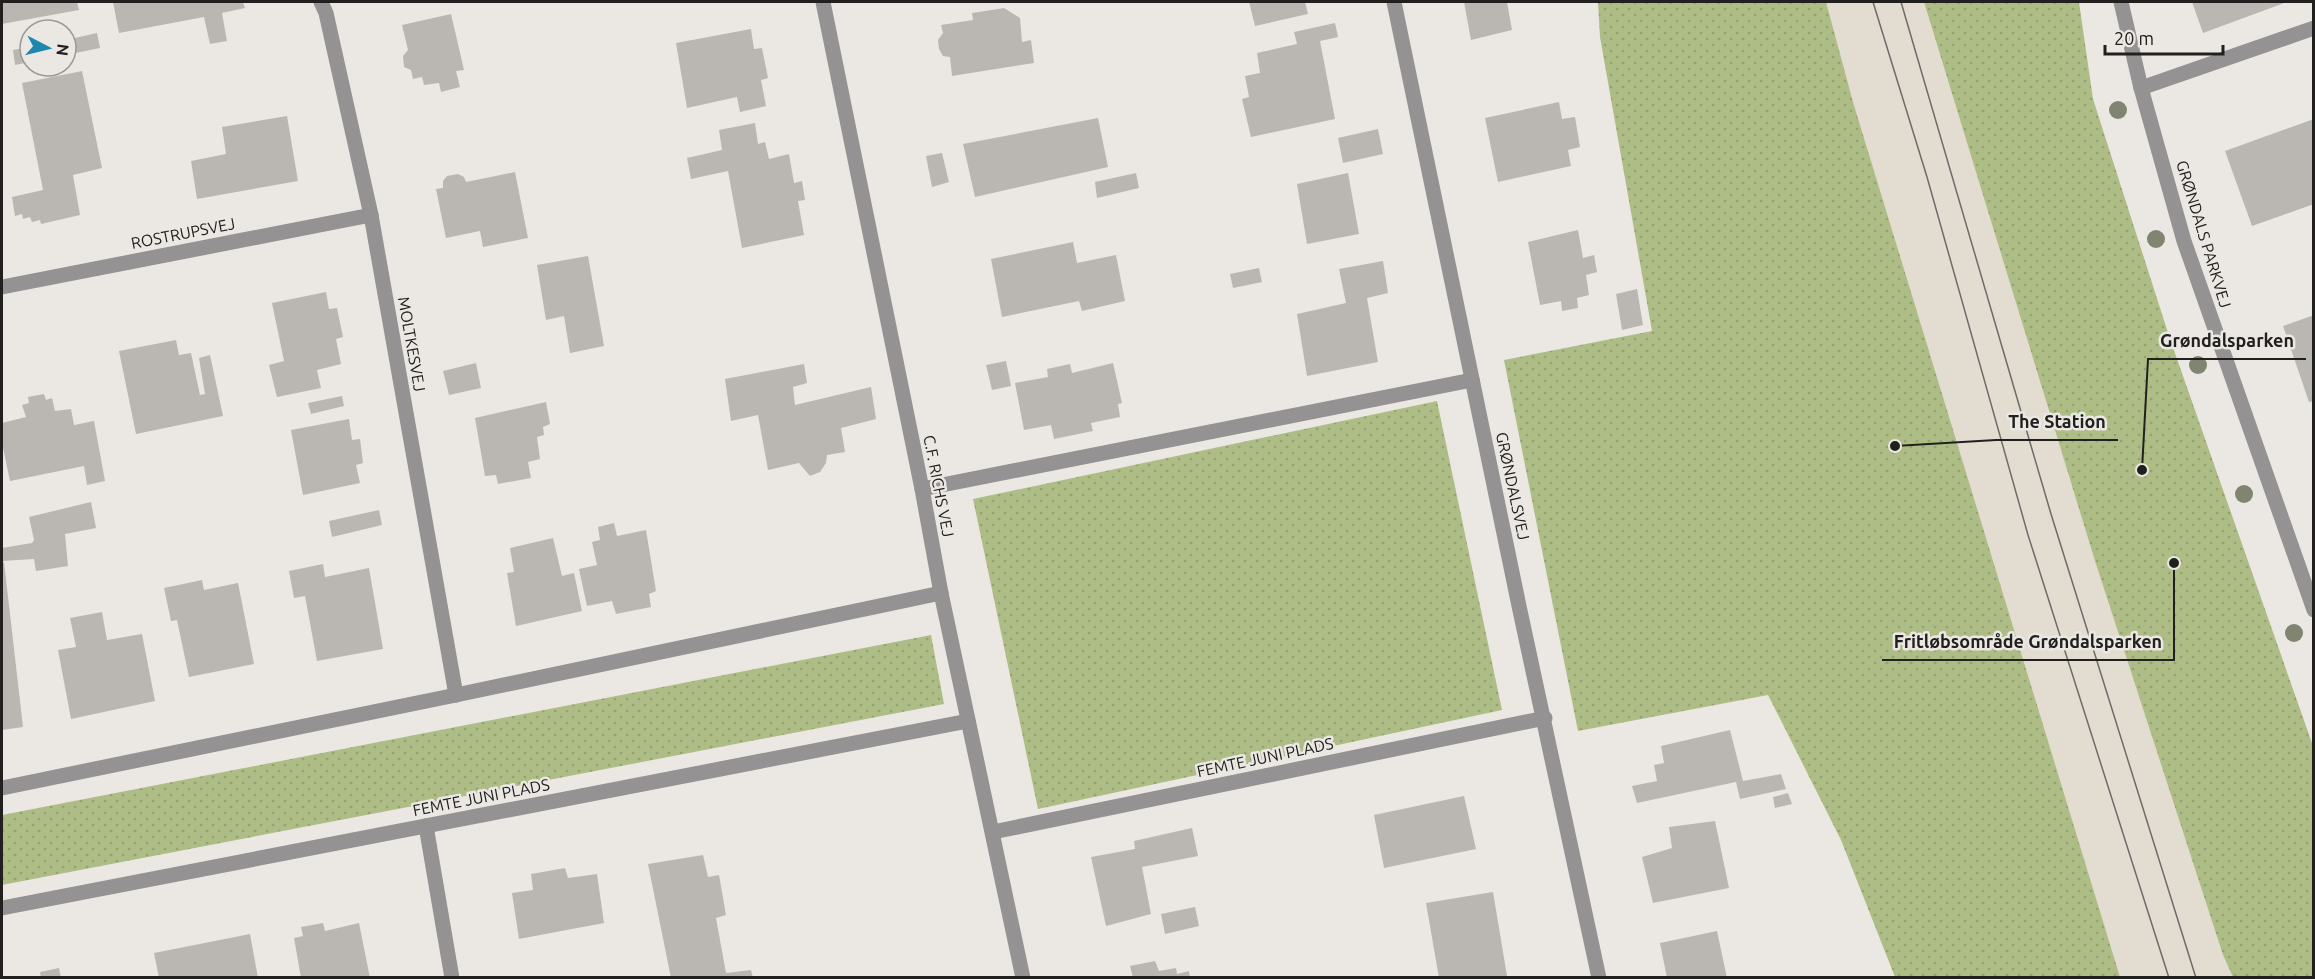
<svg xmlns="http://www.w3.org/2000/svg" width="2315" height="979" font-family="Ubuntu,sans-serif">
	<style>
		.built { fill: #e2dcd1 }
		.park { fill: url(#park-dots) }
		.building { fill: #bab7b3 }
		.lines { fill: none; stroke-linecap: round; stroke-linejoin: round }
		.lane { stroke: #949292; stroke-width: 15 }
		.street { stroke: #949292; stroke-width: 15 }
		.tram { stroke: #6e6c6a; stroke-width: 1.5 }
		.tree { fill: #818471 }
		.labels { text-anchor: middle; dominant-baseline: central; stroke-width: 5; stroke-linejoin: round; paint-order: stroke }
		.street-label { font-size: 16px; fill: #21201e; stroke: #ebe8e4 }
		.leader { fill: none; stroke: #21201e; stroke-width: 2 }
		.callout-dot { fill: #21201e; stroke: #ebe8e4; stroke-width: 2 }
		.callout-label { font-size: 18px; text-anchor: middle; font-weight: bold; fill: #21201e; stroke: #ebe8e4; stroke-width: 5; stroke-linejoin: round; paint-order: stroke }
	</style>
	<defs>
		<pattern id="park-dots" width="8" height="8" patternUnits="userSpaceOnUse" patternTransform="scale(1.5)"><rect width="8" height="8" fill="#aebd86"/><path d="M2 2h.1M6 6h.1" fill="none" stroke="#95a273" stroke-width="1.8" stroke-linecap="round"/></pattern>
	</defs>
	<rect width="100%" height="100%" fill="#ebe8e4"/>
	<!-- built -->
	<polygon class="built" points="1825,2 1924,2 2095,561 2223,955 2233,977 2120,977 1853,102"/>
	<!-- park -->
	<g class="park">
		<polygon points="1598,2 1826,2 1853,102 2120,977 1895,977 1841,840 1768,695 1578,731 1504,360 1652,331 1600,37"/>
		<polygon points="1924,2 2079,2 2093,99 2170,339 2313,746 2313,977 2233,977 2223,955 2095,561"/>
		<polygon points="1437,401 1502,710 1038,809 973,499"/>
		<polygon points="931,635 944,704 2,885 2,815"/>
	</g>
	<!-- building -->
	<g class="building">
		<polygon points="2,2 77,2 79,10 2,24"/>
		<polygon points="113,2 243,2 245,8 222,13 227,41 210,44 204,17 119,33"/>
		<polygon points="1249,2 1305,2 1308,14 1255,26"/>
		<polygon points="1464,2 1507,2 1512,30 1471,40"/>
		<polygon points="2192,2 2287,2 2203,33"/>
		<polygon points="1004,8 1020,18 1022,42 1031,40 1034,63 952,76 950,57 943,56 939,49 938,40 943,33 941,25 973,20 972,13"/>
		<polygon points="451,14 464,70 456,71 460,87 441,92 439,83 424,85 422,77 413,79 411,70 404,67 403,56 408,50 402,25"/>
		<polygon points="1335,23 1338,37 1320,41 1335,119 1251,137 1242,99 1249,97 1245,76 1260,73 1257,53 1297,44 1294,32"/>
		<polygon points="751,29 754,49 762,48 768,78 761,80 766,106 740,112 737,97 687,108 676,43"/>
		<polygon points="97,33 100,48 66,55 66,40"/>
		<polygon points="30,47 30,62 15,65 13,50"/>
		<polygon points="82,71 102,168 73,175 80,215 41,224 40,220 32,222 30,217 23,219 22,214 15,216 12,197 43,190 22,83"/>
		<polygon points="1559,102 1562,119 1575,117 1580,147 1568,150 1571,166 1498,182 1485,118"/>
		<polygon points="287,116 298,181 197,199 191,161 226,154 222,127"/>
		<polygon points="1098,118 1108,167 975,197 963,144"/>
		<polygon points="2314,119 2314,204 2252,226 2225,151"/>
		<polygon points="755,123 758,144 765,142 769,159 789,154 794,183 802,181 805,200 798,201 804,235 742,248 728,171 691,179 687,158 722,150 719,130"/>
		<polygon points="1378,129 1383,154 1343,163 1338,138"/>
		<polygon points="942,153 949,182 932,187 926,156"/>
		<polygon points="515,172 528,238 483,247 480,231 446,238 436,189 443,188 443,181 447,176 458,174 464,177 466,182"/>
		<polygon points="1136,173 1139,188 1097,198 1095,182"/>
		<polygon points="1348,173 1359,234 1307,244 1297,184"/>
		<polygon points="1578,230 1583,258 1594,255 1597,272 1586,275 1589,295 1577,298 1578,308 1562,311 1561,301 1540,305 1528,242"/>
		<polygon points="1073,242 1077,263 1116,255 1125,301 1082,311 1079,301 1002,317 991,259"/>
		<polygon points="588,256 604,346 570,353 564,316 546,320 537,265"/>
		<polygon points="1383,261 1388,293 1367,298 1378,362 1307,376 1297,314 1346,303 1339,269"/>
		<polygon points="1259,268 1262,282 1233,288 1230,274"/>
		<polygon points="1637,289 1643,325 1622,330 1616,294"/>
		<polygon points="326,292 329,309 337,308 343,337 336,339 341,364 317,370 321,388 277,397 269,365 284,361 272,303"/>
		<polygon points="2314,315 2314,401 2309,402 2283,326"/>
		<polygon points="176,340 179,355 191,353 200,395 205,394 199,358 210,355 223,416 136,434 119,351"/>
		<polygon points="1006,361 1011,386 992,390 986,365"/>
		<polygon points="476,363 481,388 449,395 443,371"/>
		<polygon points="1113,363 1122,403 1118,404 1120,417 1091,423 1093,431 1054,439 1051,425 1024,430 1015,383 1048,377 1047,369 1070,364 1072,373"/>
		<polygon points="804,364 807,383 793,387 795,405 871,387 876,419 841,428 845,452 827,455 826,463 820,472 810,476 799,463 768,470 758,415 731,421 725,379"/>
		<polygon points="44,394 46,400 52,398 55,411 71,409 74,425 94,421 105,481 87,485 84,466 10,481 2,443 2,423 26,417 22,405 29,403 28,397"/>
		<polygon points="342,396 344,406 311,414 308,403"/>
		<polygon points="546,402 550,424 543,427 544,435 537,437 540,459 528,462 531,478 498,484 496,475 485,476 475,418"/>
		<polygon points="349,419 352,440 360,439 363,463 356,465 360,483 303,495 291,430"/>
		<polygon points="91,502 96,528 65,534 68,566 36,571 34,559 2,561 2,548 32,543 34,540 29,517"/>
		<polygon points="379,510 382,525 332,537 329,521"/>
		<polygon points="614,523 617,536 646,530 656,591 649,594 651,607 616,614 612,601 587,606 579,569 597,565 592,542 600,540 598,527"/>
		<polygon points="553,538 562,576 574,573 582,611 516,626 507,573 514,572 510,548"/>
		<polygon points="4,562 23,727 2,730 2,563"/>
		<polygon points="323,564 325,577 369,568 383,649 317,661 305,596 294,598 289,571"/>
		<polygon points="202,580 204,590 238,583 254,664 189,677 177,620 171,621 164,588"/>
		<polygon points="102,612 107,640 142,634 155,701 71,719 58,650 76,647 70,618"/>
		<polygon points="1730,730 1743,781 1781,774 1786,789 1740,799 1736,782 1637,803 1632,786 1657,781 1654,765 1664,763 1661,746"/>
		<polygon points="1788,793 1792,804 1775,808 1773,797"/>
		<polygon points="1464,796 1476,849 1384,868 1374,815"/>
		<polygon points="1715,821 1729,888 1653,903 1642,857 1672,848 1669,827"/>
		<polygon points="1192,828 1198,856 1142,867 1151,914 1106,926 1091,857 1135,849 1134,841"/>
		<polygon points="703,855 708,877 719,875 726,915 716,918 726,973 751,970 753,978 671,978 648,864"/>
		<polygon points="565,868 568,878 597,874 604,923 519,939 512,893 533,890 531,874"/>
		<polygon points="1493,892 1507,976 1439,978 1426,903"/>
		<polygon points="1195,907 1199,926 1165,934 1161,914"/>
		<polygon points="323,923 325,931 359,923 370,978 301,978 294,938 303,936 301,927"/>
		<polygon points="1717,931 1727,978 1667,978 1660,943"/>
		<polygon points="250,934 258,978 159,978 154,953"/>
		<polygon points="1155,961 1159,971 1176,968 1177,974 1189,971 1190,978 1133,978 1130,966"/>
		<polygon points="59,968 61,978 41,978 40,972"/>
	</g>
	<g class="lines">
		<!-- lane -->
		<g class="lane">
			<polyline points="922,489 1472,380"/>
			<polyline points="993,832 1545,718"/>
		</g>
		<!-- street -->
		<g class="street">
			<polyline points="321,2 326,13 371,215 456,695"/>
			<polyline points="823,2 922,489 941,593 1023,978"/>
			<polyline points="1394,2 1519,606 1599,978"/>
			<polyline points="2121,2 2141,88 2184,241 2314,610"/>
			<polyline points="2141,88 2314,28"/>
			<polyline points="2,287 371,215"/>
			<polyline points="2,788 456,695 941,593"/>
			<polyline points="426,826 452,978"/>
			<polyline points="2,908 968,721"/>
		</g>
		<!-- tram -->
		<g class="tram">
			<polyline points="1873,2 1927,177 2028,535 2169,978"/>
			<polyline points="1901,2 2051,514 2196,978"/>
		</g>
	</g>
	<!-- trees -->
	<g class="tree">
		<circle cx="2118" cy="110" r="9"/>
		<circle cx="2156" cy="239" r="9"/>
		<circle cx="2198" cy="365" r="9"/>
		<circle cx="2244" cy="494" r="9"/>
		<circle cx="2294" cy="633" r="9"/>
	</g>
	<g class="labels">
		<!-- street labels -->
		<g class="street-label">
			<text transform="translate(183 233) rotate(-11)">ROSTRUPSVEJ</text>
			<text transform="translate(2204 234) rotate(73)">GRØNDALS PARKVEJ</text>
			<text transform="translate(412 344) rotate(80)">MOLTKESVEJ</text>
			<text transform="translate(939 486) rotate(79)">C.F. RICHS VEJ</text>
			<text transform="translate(1513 486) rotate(78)">GRØNDALSVEJ</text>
			<text transform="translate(1265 757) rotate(-12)">FEMTE JUNI PLADS</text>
			<text transform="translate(481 797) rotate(-11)">FEMTE JUNI PLADS</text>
		</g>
	</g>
	<!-- callouts -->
	<path class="leader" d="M2142 470L2148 359H2306M1895 446L1996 440H2118M2174 563L2174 660H1882"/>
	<g class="callout-dot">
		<circle cx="2142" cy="470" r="6"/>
		<circle cx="1895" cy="446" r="6"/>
		<circle cx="2174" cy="563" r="6"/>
	</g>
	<g class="callout-label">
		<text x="2227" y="347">Grøndalsparken</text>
		<text x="2057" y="428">The Station</text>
		<text x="2028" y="648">Fritløbsområde Grøndalsparken</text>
	</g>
	<!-- border -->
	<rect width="2315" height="979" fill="none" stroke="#21201e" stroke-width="6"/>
	<!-- north arrow -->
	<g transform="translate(48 48) rotate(97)"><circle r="28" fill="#ebe8e4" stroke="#9a9895" stroke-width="1.5"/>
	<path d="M0-4.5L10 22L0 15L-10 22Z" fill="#1d87af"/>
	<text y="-9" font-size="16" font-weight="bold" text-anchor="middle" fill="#21201e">N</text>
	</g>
	<!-- scale -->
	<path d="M2105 45v9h118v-9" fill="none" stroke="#21201e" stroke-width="3"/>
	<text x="2114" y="45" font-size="18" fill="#21201e" stroke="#ebe8e4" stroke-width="4.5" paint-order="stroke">20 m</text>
</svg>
